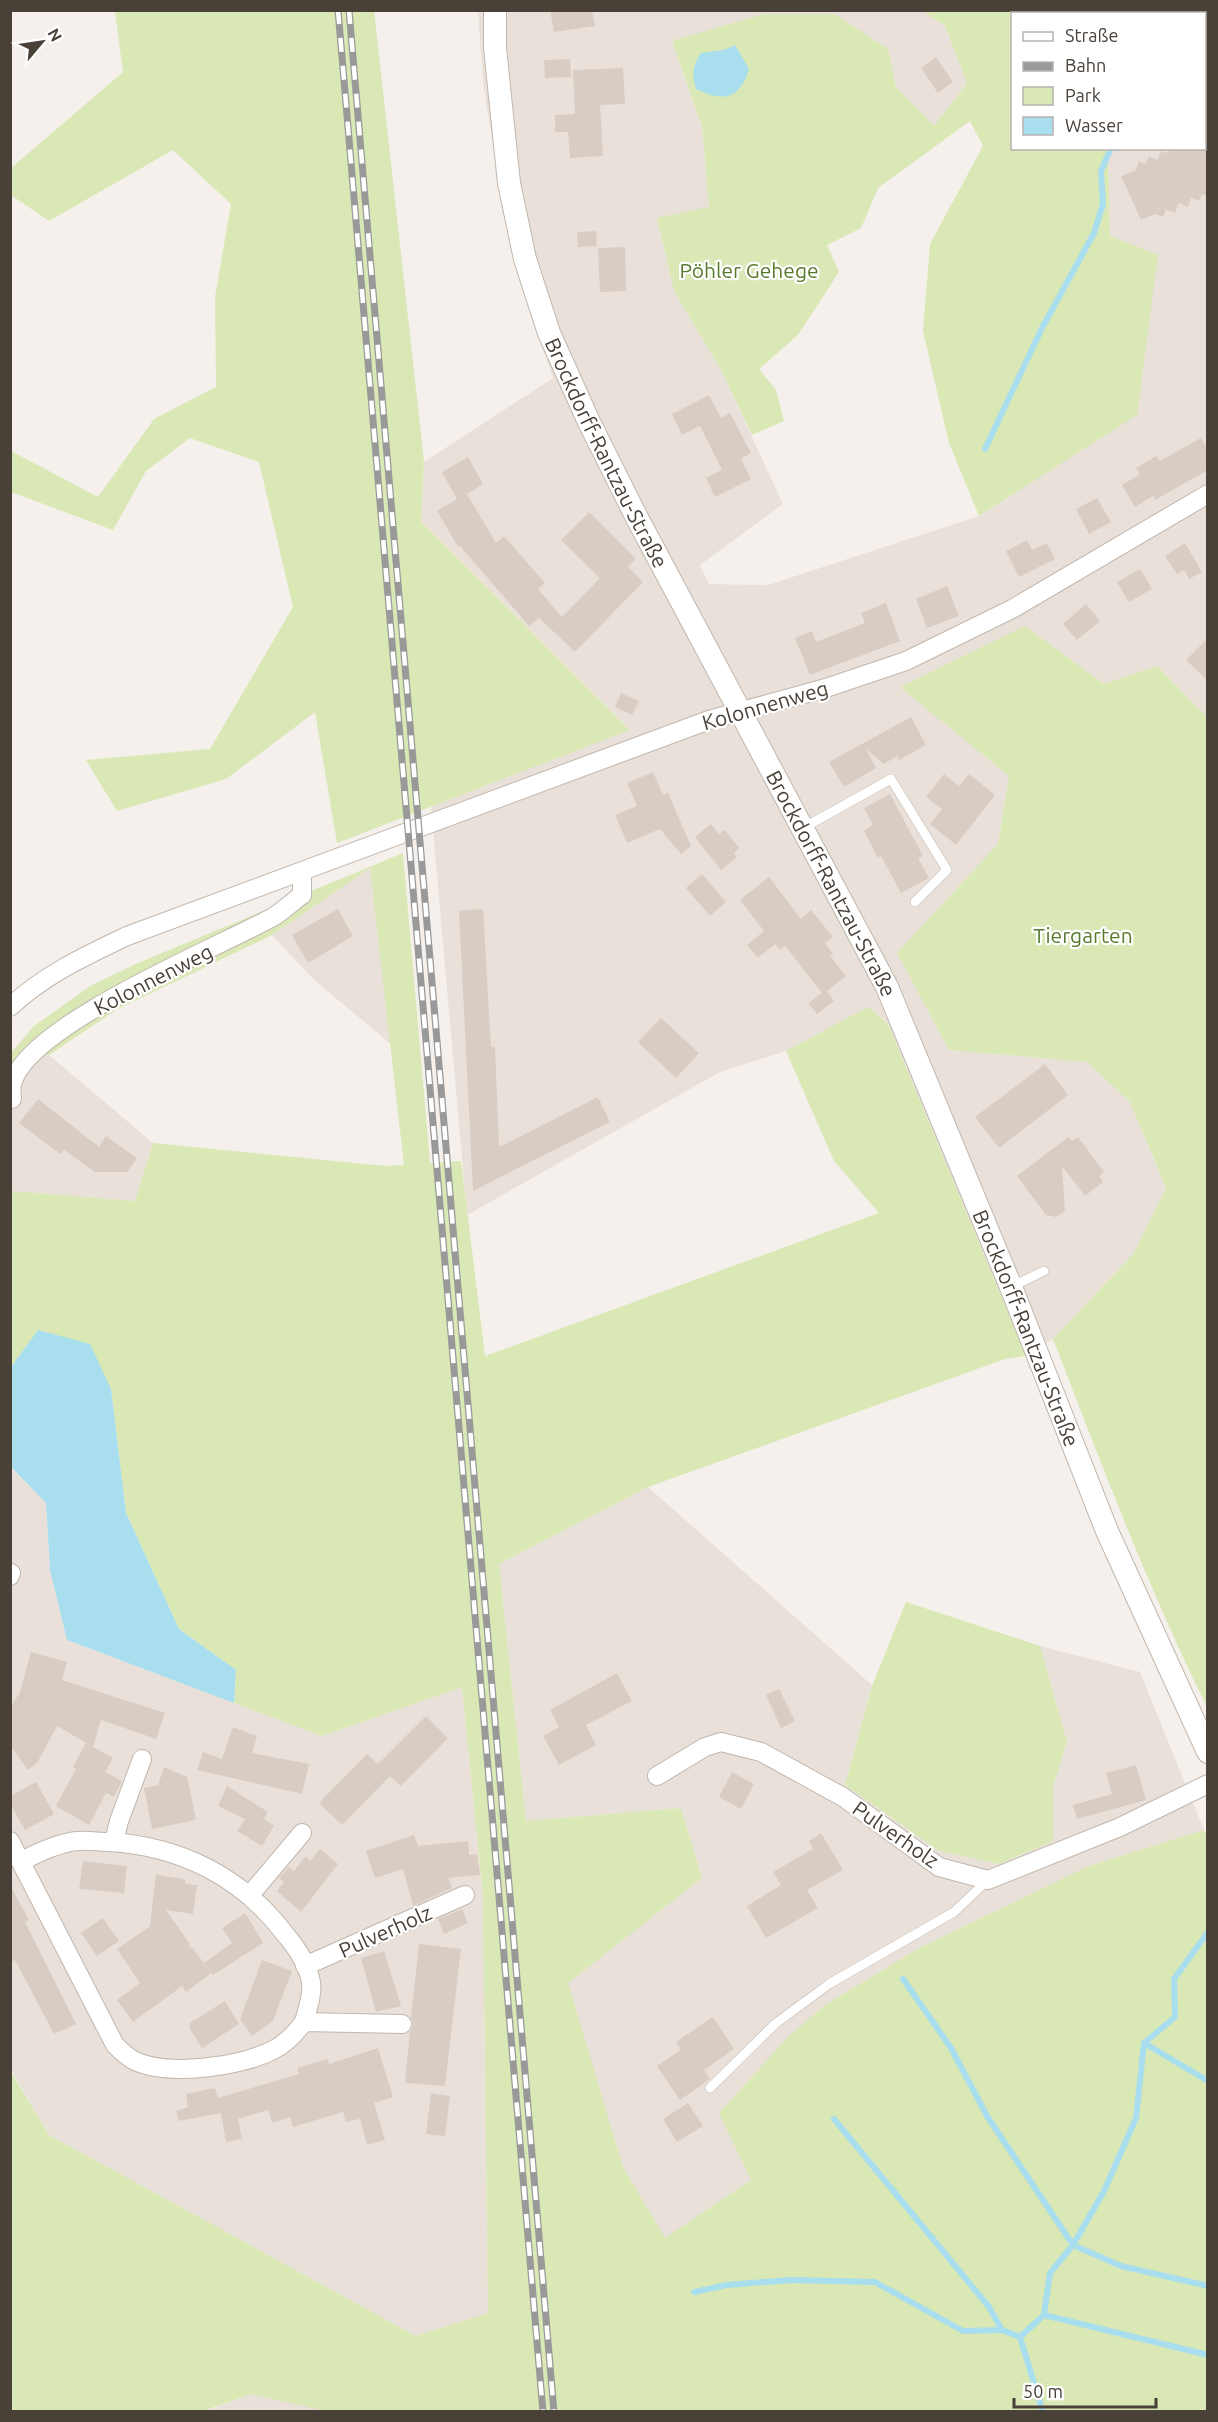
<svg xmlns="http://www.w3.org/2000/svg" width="1218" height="2422" font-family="Ubuntu,sans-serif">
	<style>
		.residential { fill: #e9e1d9 }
		.green { fill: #d9e8b5 }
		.water { fill: #a9deef }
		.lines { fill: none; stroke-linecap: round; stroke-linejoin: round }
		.stream { stroke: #a9deef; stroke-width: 6 }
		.building { fill: #d9cdc3 }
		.service-casing { stroke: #c0b6ad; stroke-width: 10 }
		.minor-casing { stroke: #c0b6ad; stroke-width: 20 }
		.tertiary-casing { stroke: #c0b6ad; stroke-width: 24 }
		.service { stroke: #fff; stroke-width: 9 }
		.minor { stroke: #fff; stroke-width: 18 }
		.tertiary { stroke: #fff; stroke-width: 22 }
		.rail-casing { stroke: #999; stroke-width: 7 }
		.rail { stroke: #fff; stroke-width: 4.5; stroke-dasharray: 14; stroke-linecap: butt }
		.labels { text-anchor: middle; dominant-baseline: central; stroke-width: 4.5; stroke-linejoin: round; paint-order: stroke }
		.park-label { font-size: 21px; fill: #577a2c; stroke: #fff }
		.street-label { font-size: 21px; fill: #494038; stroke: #fff }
	</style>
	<rect width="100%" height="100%" fill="#f5f0eb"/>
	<!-- residential -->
	<g class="residential">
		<polygon points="923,10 945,26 967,83 934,126 896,87 888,49 672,42 702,127 709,208 657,218 674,291 721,370 783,504 700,565 709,584 768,585 979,516 1008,498 1110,236 1108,149 1204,148 1204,14 1135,13 1137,10 1207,11 1207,717 1157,666 1104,684 1025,626 901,687 1009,776 998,844 898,954 949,1050 1087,1062 1130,1102 1166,1189 1134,1253 1053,1339 1026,1356 888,1024 868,1007 786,1051 720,1072 467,1215 431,807 629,729 421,522 424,462 553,378 520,281 502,198 483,83 478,11"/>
		<polygon points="370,867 391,1044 314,980 272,935"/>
		<polygon points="36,1044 153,1143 135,1201 11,1191 11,1079"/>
		<polygon points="10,1467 46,1503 50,1570 67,1640 322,1736 462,1687 483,1896 488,2314 416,2336 49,2135 11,2070"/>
		<polygon points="648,1487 872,1685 845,1785 939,1851 999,1864 1053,1841 1053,1787 1067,1742 1040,1646 1140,1672 1204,1830 1089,1866 919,1948 825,2005 751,2180 665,2239 623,2167 567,1983 702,1878 681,1808 526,1821 499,1564"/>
		<polygon points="251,2394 330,2411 204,2412"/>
	</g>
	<!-- green -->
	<g class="green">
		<polygon points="115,11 374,11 424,462 421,522 630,730 337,843 315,712 226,779 117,811 86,760 210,749 293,607 259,462 190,438 146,471 113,530 11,492 11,451 98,497 154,419 216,387 215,297 231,204 173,150 49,221 11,195 11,168 123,72"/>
		<polygon points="923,11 1101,11 1105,13 1012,14 1012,148 1108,149 1110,236 1158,255 1137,415 979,516 949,443 923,331 930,244 983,146 970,121 878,188 861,228 827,245 839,272 798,335 759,369 776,390 784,421 752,435 721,370 674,291 657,218 709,207 702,127 672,41 764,14 834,14 888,49 896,87 934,126 967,83 945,26"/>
		<path d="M1025 626 1104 684 1157 666 1207 717V1707C1148 1588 1101 1463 1053 1339L1134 1253 1166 1188 1130 1102 1087 1062 949 1050 897 953 998 844 1009 776 900 687Z"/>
		<polygon points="403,853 430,1163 461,1161 485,1356 879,1213 834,1161 786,1051 868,1007 888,1024 1026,1356 1005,1359 648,1487 499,1564 526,1821 681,1808 702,1878 568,1983 623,2167 665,2238 751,2180 719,2113 789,2036 825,2005 919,1948 1089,1866 1204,1830 1208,1837 1207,2411 330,2412 251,2394 204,2411 11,2411 10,2070 49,2135 416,2336 488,2313 483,1896 462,1687 322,1736 234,1703 236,1670 179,1629 126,1513 111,1389 38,1330 11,1367 11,1191 135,1201 153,1143 385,1166 404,1165 370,868 272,935 116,1010 49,1055 36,1045 11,1079 11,1053 34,1026 92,985 138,963"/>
		<polygon points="906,1602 1040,1646 1067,1742 1053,1787 1053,1841 999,1864 939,1851 845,1785 872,1686"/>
	</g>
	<!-- water -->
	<g class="water">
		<path d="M735 45 749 69C740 100 723 102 696 89 692 74 692 66 701 53L724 50Z"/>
		<polygon points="38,1330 90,1344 111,1389 126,1513 179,1629 236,1670 234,1703 67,1640 50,1570 46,1503 11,1467 11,1367"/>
	</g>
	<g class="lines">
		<!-- stream -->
		<g class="stream">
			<polyline points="985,449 1042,328 1094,233 1103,204 1101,171 1111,148"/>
			<polyline points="903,1979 951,2048 987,2116 1073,2245 1121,2266 1208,2286"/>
			<polyline points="1144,2043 1208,2081"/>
			<polyline points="834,2119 989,2307 1002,2330"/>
			<polyline points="694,2292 727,2285 791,2280 875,2282 963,2331 1002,2330 1020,2337"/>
			<polyline points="1044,2315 1208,2355"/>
			<polyline points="1043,2412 1020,2337 1044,2315 1050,2273 1073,2245 1104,2191 1136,2118 1144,2043 1175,2017 1174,1979 1208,1932"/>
		</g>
	</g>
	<!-- building -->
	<g class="building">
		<polygon points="550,10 592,10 595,26 554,32"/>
		<polygon points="936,57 953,82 938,93 921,68"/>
		<polygon points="570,59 571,77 545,78 544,60"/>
		<polygon points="623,68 625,104 600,105 603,156 570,158 568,132 555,132 555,115 575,114 573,70"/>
		<polygon points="1170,148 1208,148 1208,197 1202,194 1199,201 1191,198 1188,207 1179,203 1175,213 1166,209 1163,217 1155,214 1141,220 1121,176 1136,170 1139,161 1145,164 1149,156 1157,160 1161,151 1168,153"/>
		<polygon points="596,231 597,246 578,247 577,232"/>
		<polygon points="625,247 626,291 600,292 598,248"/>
		<polygon points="709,395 721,418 730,413 751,453 741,459 751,479 715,497 706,478 722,470 700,426 682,435 672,414"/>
		<polygon points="1201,438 1208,450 1208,470 1155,500 1153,496 1135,507 1122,485 1140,474 1136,468 1156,456 1160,461"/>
		<polygon points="468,457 483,484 467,494 496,543 504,536 545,583 538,589 562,617 600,578 561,540 589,512 636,559 628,567 643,582 575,652 539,618 529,626 460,546 458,547 437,511 457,499 442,472"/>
		<polygon points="1097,498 1111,522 1089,534 1076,509"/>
		<polygon points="1027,540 1032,550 1047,543 1055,559 1019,577 1006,551"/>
		<polygon points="1185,543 1202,572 1189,579 1184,570 1177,574 1165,556"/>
		<polygon points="1140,569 1152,589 1129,602 1117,582"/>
		<polygon points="947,586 959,616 927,628 916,599"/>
		<polygon points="886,603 900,641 810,675 795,638 812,631 816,642 865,623 861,613"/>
		<polygon points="1086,604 1100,621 1077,640 1063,624"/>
		<polygon points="1208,638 1208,681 1186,660"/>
		<polygon points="621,693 639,701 632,715 615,707"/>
		<polygon points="911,717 926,745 899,760 897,756 884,764 866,749 876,768 844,787 829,762"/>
		<polygon points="653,772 663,795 668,793 691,846 681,854 660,829 627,843 615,815 637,806 627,783"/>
		<polygon points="944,774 959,786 969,774 995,795 956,845 930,824 942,809 926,797"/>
		<polygon points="890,794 923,856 918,858 929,878 901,893 881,856 878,858 864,831 873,825 864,808"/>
		<polygon points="711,824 719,834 725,830 739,848 734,853 737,857 721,870 695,837"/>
		<polygon points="702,874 726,902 710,916 686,888"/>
		<polygon points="769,877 801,919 811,910 833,937 825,943 833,954 830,956 846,976 827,991 834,1001 817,1014 808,1003 822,993 785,946 780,950 775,944 758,958 747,945 764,931 740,900"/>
		<polygon points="338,909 353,936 308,963 292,935"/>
		<polygon points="483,909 491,1047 495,1047 499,1147 598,1097 610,1122 473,1191 459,911"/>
		<polygon points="661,1018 699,1053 676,1078 638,1042"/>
		<polygon points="1045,1064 1068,1095 999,1148 975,1117"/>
		<polygon points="38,1099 99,1147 106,1136 137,1158 127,1172 95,1172 64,1150 60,1154 19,1123"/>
		<polygon points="1068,1137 1072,1141 1078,1137 1104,1172 1099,1176 1103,1182 1085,1196 1062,1166 1065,1211 1056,1217 1046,1215 1017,1176"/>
		<polygon points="31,1652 67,1662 62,1680 165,1713 156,1739 101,1720 93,1747 57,1726 37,1763 28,1770 10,1745 10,1708 20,1692"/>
		<polygon points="617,1673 632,1701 586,1725 596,1745 559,1765 543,1736 559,1727 550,1710"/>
		<polygon points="779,1689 795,1721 781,1728 766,1695"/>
		<polygon points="426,1716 448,1738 401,1786 390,1776 342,1825 319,1803 367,1754 378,1764"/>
		<polygon points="233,1727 257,1736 252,1753 309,1764 302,1794 197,1770 203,1752 222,1759"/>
		<polygon points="86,1743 113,1758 105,1772 122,1781 114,1797 106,1793 89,1825 56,1806 76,1769 73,1767"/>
		<polygon points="1136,1765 1146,1800 1077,1819 1073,1805 1112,1794 1106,1773"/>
		<polygon points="164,1767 187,1777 196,1820 152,1829 144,1788 158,1785"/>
		<polygon points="732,1772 754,1784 741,1809 719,1797"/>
		<polygon points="36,1782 54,1814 25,1830 10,1804 10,1796"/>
		<polygon points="227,1786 268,1812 264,1819 274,1826 262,1846 237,1831 245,1819 218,1806"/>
		<polygon points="821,1833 843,1870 807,1890 818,1908 766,1938 747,1906 781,1885 773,1872 813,1849 809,1841"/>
		<polygon points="414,1835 418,1846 468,1841 469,1855 477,1854 480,1875 448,1878 452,1888 413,1906 403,1869 375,1878 366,1851"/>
		<polygon points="320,1849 338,1864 301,1912 277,1891 284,1882 279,1878 289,1867 294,1871 306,1856 310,1861"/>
		<polygon points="83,1861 127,1866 124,1893 79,1889"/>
		<polygon points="156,1875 185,1879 185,1884 197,1885 193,1914 166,1910 190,1944 189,1949 192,1947 211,1973 186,1992 182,1986 133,2022 117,2000 140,1983 117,1949 150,1926"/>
		<polygon points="10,1885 29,1920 25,1922 76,2024 54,2034 15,1960 10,1962"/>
		<polygon points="462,1909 468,1923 444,1934 438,1919"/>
		<polygon points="245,1913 263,1943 213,1975 204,1963 232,1943 222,1928"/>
		<polygon points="103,1918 119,1941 97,1956 81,1933"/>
		<polygon points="419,1944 461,1949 445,2086 405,2083 410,2031 413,2025 411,2018"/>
		<polygon points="384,1951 401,2006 376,2012 361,1958"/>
		<polygon points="262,1960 292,1971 273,2021 252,2036 240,2019"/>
		<polygon points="225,2001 239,2024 202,2048 190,2029 190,2023"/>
		<polygon points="713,2017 734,2049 704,2070 710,2079 680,2100 657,2066 681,2050 676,2042"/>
		<polygon points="378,2048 393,2097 374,2103 385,2140 367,2145 360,2119 346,2122 343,2112 293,2127 290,2117 272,2123 268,2110 238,2119 242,2139 226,2142 221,2113 179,2121 176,2111 188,2107 186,2094 215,2088 218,2098 299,2074 297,2068 328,2059 329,2064"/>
		<polygon points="431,2093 450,2096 445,2136 426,2134"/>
		<polygon points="688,2103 703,2126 677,2142 663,2119"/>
	</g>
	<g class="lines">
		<defs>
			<g id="service">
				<polyline points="803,828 891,779 947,870 915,902"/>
				<polyline points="1011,1287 1044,1271"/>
				<polyline points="710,2088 775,2024 829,1984 954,1912 988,1880"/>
			</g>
			<g id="minor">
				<path d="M10 1007C44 975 85 956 127 936L709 720 826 688 906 661 1012 609 1208 494"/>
				<path d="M12 1099C12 1094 11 1089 12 1085 24 1026 219 947 273 917 283 911 292 902 302 895V873"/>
				<polyline points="10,1576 11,1573"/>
				<polyline points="657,1776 705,1747 721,1742 761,1752 843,1797 939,1867 988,1880 1120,1827 1208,1784"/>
				<path d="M10 1841 115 2045C120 2050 126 2056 133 2060 166 2077 241 2067 273 2050 286 2044 295 2034 304 2022L402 2024"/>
				<polyline points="114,1842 119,1821 142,1759"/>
				<path d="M22 1861C39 1852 58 1843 77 1841 87 1840 99 1842 109 1842 180 1846 242 1877 285 1934 296 1947 308 1965 311 1982 313 1995 307 2010 304 2022"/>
				<polyline points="250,1895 302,1833"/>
				<polyline points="305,1966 465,1895"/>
			</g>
			<g id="tertiary">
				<path id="s1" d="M495 10V48L509 183 525 259 549 333 589 422 636 516 887 987 1011 1287 1107 1531 1208 1752"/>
			</g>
		</defs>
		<!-- service casing -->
		<use href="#service" class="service-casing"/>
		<!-- minor casing -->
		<use href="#minor" class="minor-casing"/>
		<!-- tertiary casing -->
		<use href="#tertiary" class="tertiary-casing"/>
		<!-- service -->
		<use href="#service" class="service"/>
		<!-- minor -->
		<use href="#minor" class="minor"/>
		<!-- tertiary -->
		<use href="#tertiary" class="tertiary"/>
		<defs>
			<g id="rail">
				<polyline points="338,10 543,2412"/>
				<polyline points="349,10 554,2412"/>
			</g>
		</defs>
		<!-- rail casing -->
		<use href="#rail" class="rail-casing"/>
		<!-- rail -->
		<use href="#rail" class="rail"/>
	</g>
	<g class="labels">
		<!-- park labels -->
		<g class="park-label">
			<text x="749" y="270">Pöhler Gehege</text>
			<text x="1083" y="935">Tiergarten</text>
		</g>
		<!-- street labels -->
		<g class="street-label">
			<text stroke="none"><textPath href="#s1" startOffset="462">Brockdorff-Rantzau-Straße</textPath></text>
			<text transform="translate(765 705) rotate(-16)">Kolonnenweg</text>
			<text stroke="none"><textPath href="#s1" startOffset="948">Brockdorff-Rantzau-Straße</textPath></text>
			<text transform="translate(153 979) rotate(-27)">Kolonnenweg</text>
			<text stroke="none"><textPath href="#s1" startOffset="1434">Brockdorff-Rantzau-Straße</textPath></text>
			<text transform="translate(896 1834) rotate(35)">Pulverholz</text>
			<text transform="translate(385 1931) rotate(-24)">Pulverholz</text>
		</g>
	</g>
	<!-- border -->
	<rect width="1218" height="2422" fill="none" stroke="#494038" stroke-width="24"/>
	<!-- legend -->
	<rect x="1011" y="12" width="195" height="138" fill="#ffffff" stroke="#b6b3af" stroke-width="1.5"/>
	<rect x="1023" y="32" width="30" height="9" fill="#ffffff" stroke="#b6b3af" stroke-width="1.5"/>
	<text x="1065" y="42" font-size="18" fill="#494038">Straße</text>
	<rect x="1023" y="62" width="30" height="9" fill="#999999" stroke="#b6b3af" stroke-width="1.5"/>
	<text x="1065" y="72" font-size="18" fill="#494038">Bahn</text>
	<rect x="1023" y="87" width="30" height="18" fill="#d9e8b5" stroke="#b6b3af" stroke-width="1.5"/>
	<text x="1065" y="102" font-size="18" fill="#494038">Park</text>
	<rect x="1023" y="117" width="30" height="18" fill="#a9deef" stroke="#b6b3af" stroke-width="1.5"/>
	<text x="1065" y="132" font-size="18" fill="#494038">Wasser</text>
	<!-- north arrow -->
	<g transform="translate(42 42) rotate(61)" stroke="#ffffff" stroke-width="4.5" paint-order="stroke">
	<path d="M0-4.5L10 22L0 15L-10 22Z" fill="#494038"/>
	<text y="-9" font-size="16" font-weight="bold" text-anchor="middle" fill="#494038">N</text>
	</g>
	<!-- scale -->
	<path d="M1014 2398v9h142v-9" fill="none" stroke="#494038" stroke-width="3"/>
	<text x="1023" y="2398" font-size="18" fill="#494038" stroke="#ffffff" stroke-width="4.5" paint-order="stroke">50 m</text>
</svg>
